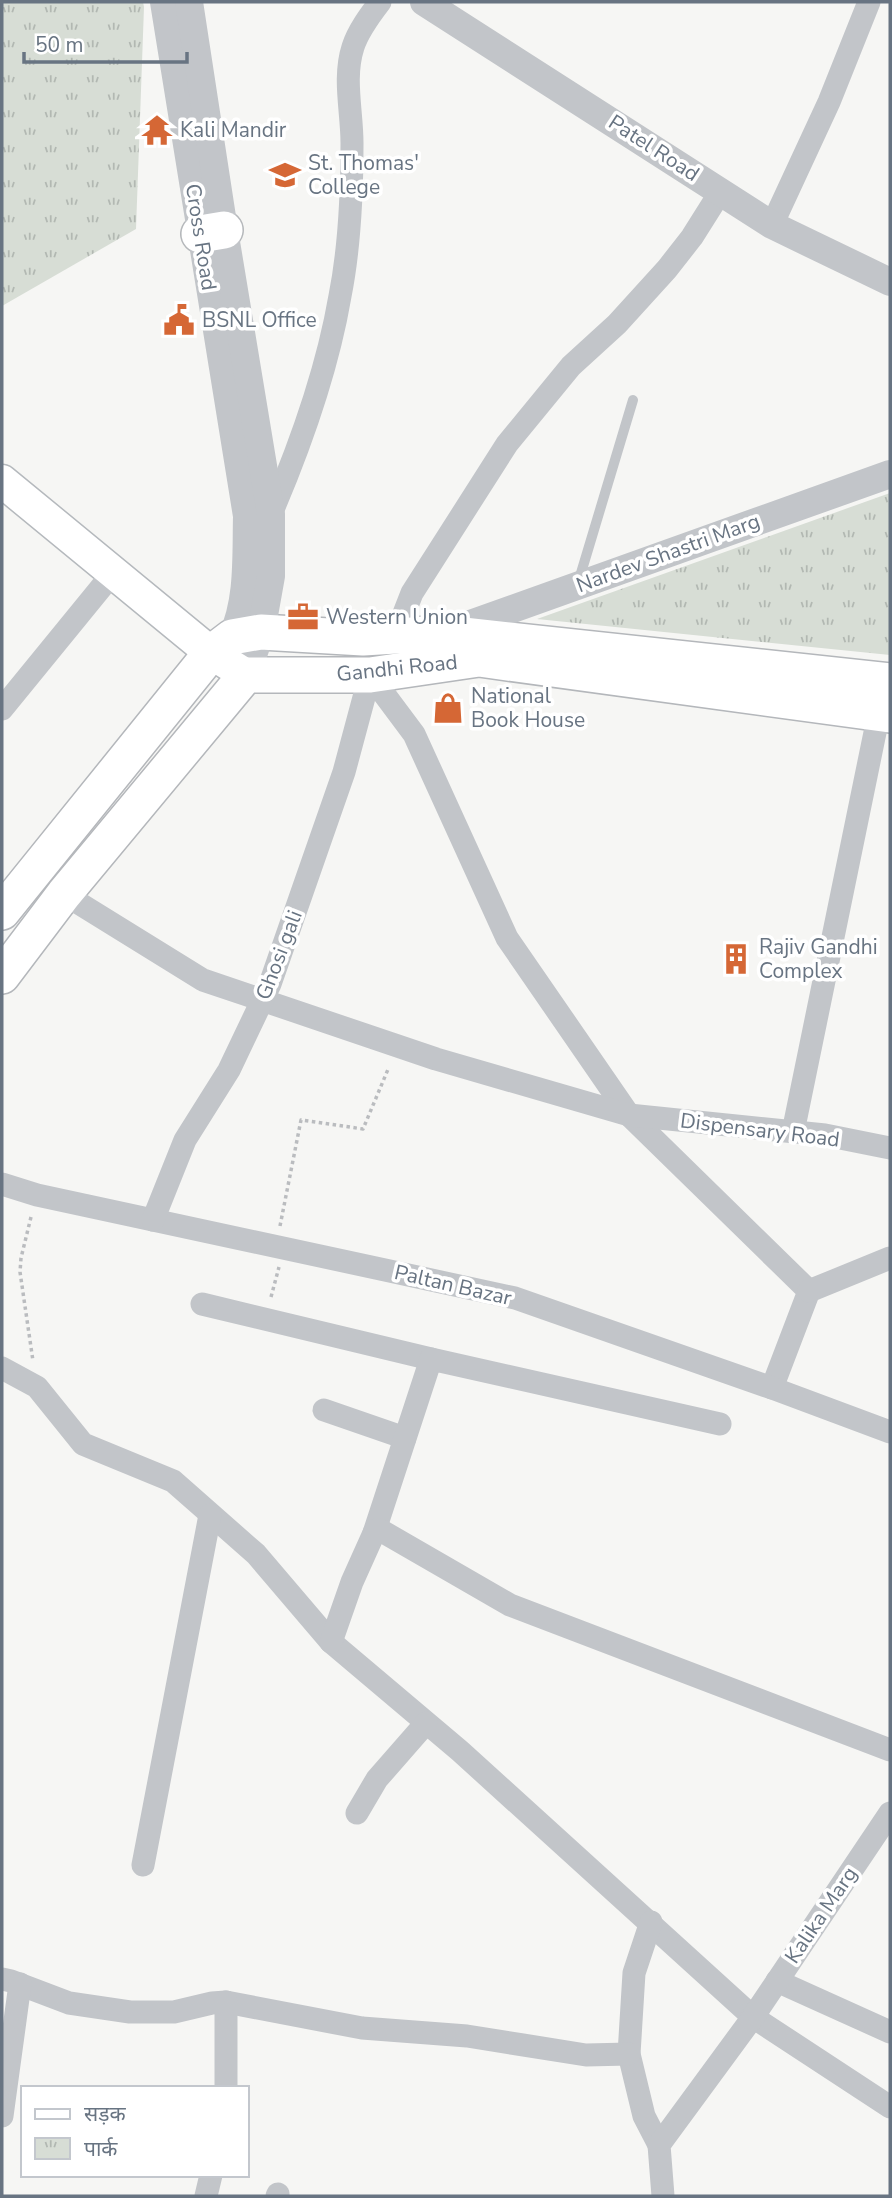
<svg xmlns="http://www.w3.org/2000/svg" width="892" height="2198" font-family="'Nunito Sans','Noto Sans Devanagari',sans-serif">
	<style>
		.park { fill: url(#park-tufts) }
		.lines { fill: none; stroke-linecap: round; stroke-linejoin: round }
		.secondary-casing { stroke: #b5b9bd; stroke-width: 35 }
		.primary-casing { stroke: #b4b7bb; stroke-width: 38 }
		.trunk-casing { stroke: #b5b8bb; stroke-width: 40 }
		.path { stroke: #babcbf; stroke-width: 3.5; stroke-dasharray: 3.5 3.5; stroke-linecap: butt }
		.service { stroke: #c2c5c9; stroke-width: 10 }
		.minor { stroke: #c2c5c9; stroke-width: 23 }
		.tertiary { stroke: #c2c5c9; stroke-width: 28 }
		.secondary { stroke: #fff; stroke-width: 32 }
		.primary { stroke: #fff; stroke-width: 35 }
		.trunk { stroke: #fff; stroke-width: 37 }
		.labels { text-anchor: middle; dominant-baseline: central; stroke-width: 7; stroke-linejoin: round; paint-order: stroke }
		.poi-label { font-size: 21px; fill: #687482; stroke: #fff; text-anchor: start }
		.street-label { font-size: 21px; fill: #687482; stroke: #fff }
	</style>
	<defs>
		<pattern id="park-tufts" width="24" height="20" patternUnits="userSpaceOnUse" patternTransform="scale(1.75)"><rect width="24" height="20" fill="#d7ddd5"/><path d="M3 7l-1-3M5 7V3M7 7l1-3M15 17l-1-3M17 17v-4M19 17l1-3" fill="none" stroke="#b2b8b2"/></pattern>
	</defs>
	<rect width="100%" height="100%" fill="#f6f6f4"/>
	<!-- park -->
	<g class="park">
		<polygon points="2,2 143,2 144,7 136,229 2,306"/>
		<polygon points="890,493 890,655 537,619"/>
	</g>
	<g class="lines">
		<defs>
			<polyline id="secondary" points="2,481 211,653 246,675"/>
			<g id="primary">
				<polyline points="2,912 211,653 232,637 261,632 363,638 445,633 890,681"/>
				<polyline points="2,976 64,894 246,675 370,675 479,659 890,715"/>
			</g>
			<polyline id="trunk" points="200,234 224,230"/>
		</defs>
		<!-- secondary casing -->
		<use href="#secondary" class="secondary-casing"/>
		<!-- primary casing -->
		<use href="#primary" class="primary-casing"/>
		<!-- trunk casing -->
		<use href="#trunk" class="trunk-casing"/>
		<!-- path -->
		<g class="path">
			<polyline points="31,1217 21,1258 20,1272 33,1361"/>
			<polyline points="280,1226 301,1120 363,1129 389,1067"/>
			<polyline points="271,1297 279,1267"/>
		</g>
		<!-- service -->
		<polyline class="service" points="578,583 633,400"/>
		<!-- minor -->
		<g class="minor">
			<polyline points="772,225 829,102 869,2"/>
			<path d="M271 514C301 444 327 372 340 296 350 246 352 194 352 143 352 111 343 78 353 47 358 31 370 15 380 2"/>
			<polyline points="396,634 412,593 507,444 571,366 617,324 667,269 692,237 721,191"/>
			<polyline points="370,675 414,734 507,938 629,1115 809,1291 772,1388"/>
			<polyline points="2,709 113,573"/>
			<polyline points="64,894 203,980 436,1059 629,1115 825,1135 890,1148"/>
			<polyline points="793,1132 879,713"/>
			<polyline points="2,1184 37,1195 515,1298 772,1388 890,1432"/>
			<polyline points="153,1220 185,1140 229,1070 270,984 344,772 370,675"/>
			<polyline points="809,1291 890,1258"/>
			<polyline points="202,1304 431,1359"/>
			<polyline points="2,1368 37,1387 83,1444 173,1481 256,1554 331,1642 460,1751 753,2017 890,2107"/>
			<polyline points="324,1410 405,1438"/>
			<polyline points="374,1533 431,1359 720,1424"/>
			<polyline points="331,1642 352,1582 374,1533 376,1530 380,1530 510,1605 890,1750"/>
			<polyline points="357,1813 377,1779 426,1723"/>
			<polyline points="143,1865 210,1515"/>
			<polyline points="651,1922 634,1973 629,2054 644,2116 659,2145"/>
			<polyline points="2,1979 11,1981 69,2003 130,2012 174,2012 212,2003 226,2002 362,2028 467,2036 586,2055 629,2054"/>
			<polyline points="777,1981 890,2032"/>
			<polyline points="226,2002 226,2088"/>
			<polyline points="2,2116 20,1984"/>
			<polyline points="206,2196 211,2175"/>
			<polyline points="277,2196 278,2194"/>
			<polyline points="663,2196 659,2145 753,2017 890,1813"/>
		</g>
		<!-- tertiary -->
		<g class="tertiary">
			<path d="M164 2 247 516C246 556 249 601 232 637"/>
			<polyline points="189,2 224,230 271,514 271,576 261,632 246,675"/>
			<polyline points="424,2 772,225 890,282"/>
			<polyline points="448,632 890,474"/>
		</g>
		<!-- secondary -->
		<use href="#secondary" class="secondary"/>
		<!-- primary -->
		<use href="#primary" class="primary"/>
		<!-- trunk -->
		<use href="#trunk" class="trunk"/>
	</g>
	<!-- icons -->
	<defs>
		<symbol id="temple-bare" viewBox="-9 -9 18 18"><path d="M0-6L5-2H3V0L6.5 2.5H4V6H1.5V3h-3V6H-4V2.5H-6.5L-3 0V-2H-5Z" fill="#d56735" stroke="#fff" stroke-width="2.5" paint-order="stroke"/></symbol>
		<symbol id="school-bare" viewBox="-9 -9 18 18"><path d="M0-5L7-2L0 1L-7-2ZM-4 1L0 2.5L4 1V4Q0 6-4 4Z" fill="#d56735" stroke="#fff" stroke-width="2.5" paint-order="stroke"/></symbol>
		<symbol id="civic-bare" viewBox="-9 -9 18 18"><path d="M-.6-6.5H3V-4.5H.6V-3L4-1V1h2V6H-6V1h2V-1L-.6-3ZM-1.2 2.5V6h2.4V2.5Z" fill="#d56735" stroke="#fff" stroke-width="2.5" paint-order="stroke"/></symbol>
		<symbol id="office-bare" viewBox="-9 -9 18 18"><path d="M-6-3h4V-5.5h4V-3h4V5H-6ZM-1-4.5V-3h2v-1.5ZM-6 0V1H6V0Z" fill="#d56735" stroke="#fff" stroke-width="2.5" paint-order="stroke"/></symbol>
		<symbol id="shop-bare" viewBox="-9 -9 18 18"><path d="M-5-2.5h2.3a2.7 3.5 0 0 1 5.4 0H5L5.5 6h-11ZM-1.5-2.5h3a1.5 2.3 0 0 0-3 0Z" fill="#d56735" stroke="#fff" stroke-width="2.5" paint-order="stroke"/></symbol>
		<symbol id="building-bare" viewBox="-9 -9 18 18"><path d="M-4-6H4V6H1V3H-1V6H-4ZM-2.5-4.3h1.7v1.8h-1.7ZM.8-4.3h1.7v1.8H.8ZM-2.5-1h1.7V.8h-1.7ZM.8-1h1.7V.8H.8Z" fill="#d56735" stroke="#fff" stroke-width="2.5" paint-order="stroke"/></symbol>
	</defs>
	<g fill-rule="evenodd">
		<use href="#temple-bare" x="135" y="108" width="44" height="44"/>
		<use href="#school-bare" x="263" y="153" width="44" height="44"/>
		<use href="#civic-bare" x="157" y="298" width="44" height="44"/>
		<use href="#office-bare" x="281" y="595" width="44" height="44"/>
		<use href="#shop-bare" x="426" y="686" width="44" height="44"/>
		<use href="#building-bare" x="714" y="937" width="44" height="44"/>
	</g>
	<g class="labels">
		<!-- poi labels -->
		<g class="poi-label">
			<text x="180" y="130">Kali Mandir</text>
			<text x="308" y="163">St. Thomas'<tspan x="308" dy="24">College</tspan></text>
			<text x="202" y="320">BSNL Office</text>
			<text x="326" y="617">Western Union</text>
			<text x="471" y="696">National<tspan x="471" dy="24">Book House</tspan></text>
			<text x="759" y="947">Rajiv Gandhi<tspan x="759" dy="24">Complex</tspan></text>
		</g>
		<!-- street labels -->
		<g class="street-label">
			<text transform="translate(654 148) rotate(33)">Patel Road</text>
			<text transform="translate(201 237) rotate(81)">Cross Road</text>
			<text transform="translate(668 553) rotate(-20)">Nardev Shastri Marg</text>
			<text transform="translate(397 668) rotate(-6)">Gandhi Road</text>
			<text transform="translate(279 955) rotate(-69)">Ghosi gali</text>
			<text transform="translate(760 1130) rotate(7)">Dispensary Road</text>
			<text transform="translate(453 1285) rotate(13)">Paltan Bazar</text>
			<text transform="translate(821 1915) rotate(-56)">Kalika Marg</text>
		</g>
	</g>
	<!-- border -->
	<rect width="892" height="2198" fill="none" stroke="#687482" stroke-width="7"/>
	<!-- legend -->
	<rect x="21" y="2086" width="228" height="91" fill="#ffffff" stroke="#c3c7cd" stroke-width="2"/>
	<rect x="35" y="2109" width="35" height="10" fill="#ffffff" stroke="#c3c7cd" stroke-width="2"/>
	<text x="84" y="2121" font-size="21" fill="#687482">सड़क</text>
	<rect x="35" y="2138" width="35" height="21" fill="url(#park-tufts)" stroke="#c3c7cd" stroke-width="2"/>
	<text x="84" y="2156" font-size="21" fill="#687482">पार्क</text>
	<!-- scale -->
	<path d="M24 52v10h163v-10" fill="none" stroke="#687482" stroke-width="3.5"/>
	<text x="35" y="52" font-size="21" fill="#687482" stroke="#ffffff" stroke-width="5" paint-order="stroke">50 m</text>
</svg>
